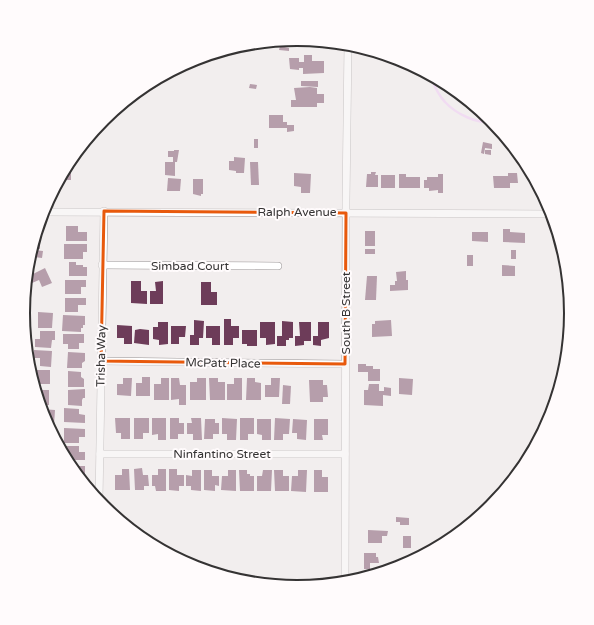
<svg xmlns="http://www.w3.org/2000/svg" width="594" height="625" font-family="'Varela Round',sans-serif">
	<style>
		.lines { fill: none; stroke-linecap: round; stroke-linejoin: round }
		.stream { stroke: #efc5f6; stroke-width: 2.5 }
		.building { fill: #6d3c59 }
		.minor-casing { stroke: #989394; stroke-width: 8 }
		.minor { stroke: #fff; stroke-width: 7 }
		.marked { fill: none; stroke: #e8590c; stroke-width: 3; stroke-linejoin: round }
		.labels { text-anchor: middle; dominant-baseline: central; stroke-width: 4; stroke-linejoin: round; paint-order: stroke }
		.street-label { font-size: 12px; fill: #353333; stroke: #fffbfc }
		.rim { fill: none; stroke: #353333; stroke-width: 2 }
	</style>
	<rect width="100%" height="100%" fill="#f2eeee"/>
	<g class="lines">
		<!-- stream -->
		<path class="stream" d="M429 74C433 83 438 95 445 102 456 114 477 124 493 122"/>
	</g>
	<!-- building -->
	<g class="building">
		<polygon points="299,39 315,40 315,42 299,42"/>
		<polygon points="280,46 289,48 289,51 279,50"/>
		<polygon points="304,55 312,55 312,61 324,61 324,73 303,74 303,68 299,68 299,70 290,69 289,58 299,58 299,62 304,62"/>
		<polygon points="301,81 318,81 318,87 301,86"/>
		<polygon points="250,84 257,85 256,89 249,88"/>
		<polygon points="310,87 317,88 317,94 324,94 324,103 317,103 317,107 291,107 291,100 296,100 294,88"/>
		<polygon points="269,115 283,115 283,122 287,122 287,125 294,125 294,131 287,132 287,128 269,128"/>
		<rect x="254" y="139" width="4" height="9"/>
		<polygon points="483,142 492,144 492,149 485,148 484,154 481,153"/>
		<polygon points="174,150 179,150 177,162 175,162 175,176 165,175 165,162 173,162 173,157 168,157 168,151 174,151"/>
		<polygon points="485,150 491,150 491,155 485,154"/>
		<polygon points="234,157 245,158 244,173 236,173 236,171 229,170 229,161 234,161"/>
		<polygon points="250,162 258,162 259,185 251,185"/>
		<polygon points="65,169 71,169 71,180 59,180"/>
		<polygon points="371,172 376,172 375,175 378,175 378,187 366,187 367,174 371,174"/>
		<polygon points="294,173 311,174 310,193 301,193 301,187 294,186"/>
		<polygon points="508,173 517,173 518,183 510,183 510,188 494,188 493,176 508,176"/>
		<polygon points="399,174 406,174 406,177 420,177 420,188 399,188"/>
		<polygon points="438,174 443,174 443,193 438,193 438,190 429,191 429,188 424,188 424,180 427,180 427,177 438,177"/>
		<rect x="381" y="175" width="14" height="13"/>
		<polygon points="168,178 181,179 180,191 167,191"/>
		<polygon points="193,179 203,179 203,194 201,194 201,196 193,194"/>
		<polygon points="66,226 78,226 78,232 87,232 87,241 66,241"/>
		<polygon points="503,229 510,229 510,232 525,233 525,243 503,242"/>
		<polygon points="38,230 38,233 40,233 40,249 31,248"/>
		<rect x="365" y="231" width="10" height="15"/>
		<polygon points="472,232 488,232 488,242 472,241"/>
		<polygon points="64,244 87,244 87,252 83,252 83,259 64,259"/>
		<rect x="365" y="249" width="10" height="5"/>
		<polygon points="34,250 43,251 42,258 34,257"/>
		<rect x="511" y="250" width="5" height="9"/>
		<rect x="467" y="255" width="6" height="11"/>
		<polygon points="69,262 76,262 76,265 83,265 83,267 87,267 87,276 69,276"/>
		<polygon points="502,265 515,266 515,276 502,276"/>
		<polygon points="45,268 52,283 42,287 39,280 32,283 29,276"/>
		<polygon points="406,271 406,280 408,280 408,290 390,291 390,285 395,285 395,281 397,281 396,272"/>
		<polygon points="367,276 377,276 376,300 365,300"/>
		<polygon points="65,280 86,280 86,287 81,287 81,294 65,294"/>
		<polygon points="131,281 141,281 141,291 147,291 147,304 131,303"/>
		<polygon points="163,281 163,304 150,304 150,291 156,291 155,282"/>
		<polygon points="201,282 211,282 211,292 217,292 217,305 201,305"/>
		<polygon points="65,298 86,298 86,305 78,305 78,312 65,312"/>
		<polygon points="38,312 53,313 52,328 38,328"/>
		<polygon points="63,315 85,316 85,325 83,325 83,328 81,328 81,332 62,331"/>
		<polygon points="224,319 231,319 231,326 239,326 239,338 233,338 233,345 224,345"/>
		<polygon points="194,320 204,321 203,338 199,338 199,345 190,345 190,335 194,335"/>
		<polygon points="391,320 392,336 372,337 372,324 375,324 375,321"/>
		<polygon points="282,321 293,322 293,338 289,338 289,340 286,340 286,346 277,346 277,336 282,336"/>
		<polygon points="158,322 168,322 168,344 159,345 159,340 153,339 153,327 158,327"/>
		<polygon points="260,322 275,322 275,344 266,345 266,338 260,338"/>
		<polygon points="299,322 311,322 311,341 304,341 304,345 295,346 295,336 300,336"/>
		<polygon points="318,322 329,322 329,338 321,340 321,346 313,345 313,336 318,336"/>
		<polygon points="117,325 132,326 132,344 124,344 124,338 117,338"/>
		<polygon points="171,326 186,326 185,337 179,337 179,344 171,344"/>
		<polygon points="206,326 220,326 220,345 212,345 212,338 206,338"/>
		<polygon points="140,329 149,330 149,345 134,343 135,330"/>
		<polygon points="242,330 257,330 257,346 247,346 247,344 242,344"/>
		<polygon points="40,331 55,331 55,340 52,340 51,348 35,347 35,339 40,339"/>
		<polygon points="63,334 84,334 84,343 79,343 79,349 68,349 68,344 63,344"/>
		<polygon points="34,350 52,351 51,367 40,366 40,358 34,358"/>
		<polygon points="68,352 85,353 85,361 82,363 82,368 67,368"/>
		<polygon points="358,364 366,364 366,366 373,366 373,369 380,369 380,381 368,381 368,372 358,372"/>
		<rect x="35" y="370" width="15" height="14"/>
		<polygon points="68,371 81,372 81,377 84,379 84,387 68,387"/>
		<polygon points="142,377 150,377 150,396 136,396 136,383 142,383"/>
		<polygon points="123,378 132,378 131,396 117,395 117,384 123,384"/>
		<polygon points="161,378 169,378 169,400 154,400 154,384 161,384"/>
		<polygon points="171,378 179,378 180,385 186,385 186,405 179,405 179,399 171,400"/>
		<polygon points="197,378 206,378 206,400 190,400 190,382 197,382"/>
		<polygon points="209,378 218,378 218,382 225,382 225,400 210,400"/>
		<polygon points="234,378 242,378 242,400 227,400 227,384 234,384"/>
		<polygon points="247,378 255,378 255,382 261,383 261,400 246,400"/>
		<polygon points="271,378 280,378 279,397 265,397 265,385 271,385"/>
		<polygon points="399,378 413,379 412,395 399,394"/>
		<polygon points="309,380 323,380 323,385 327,385 328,397 323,397 323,402 310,402"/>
		<polygon points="369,384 379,384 379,391 384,391 384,387 391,388 391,396 383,395 383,406 364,405 364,390 368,390"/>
		<polygon points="283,385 291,386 290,404 282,404"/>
		<polygon points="85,389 85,398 83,398 82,400 82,406 68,405 68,390"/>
		<polygon points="35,390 49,390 49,405 40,405"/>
		<polygon points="64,408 79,409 79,414 85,415 85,423 64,422"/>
		<polygon points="41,409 55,410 54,425 48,425"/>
		<polygon points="115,418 130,418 130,439 121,439 121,433 116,433"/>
		<polygon points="134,418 149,418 149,433 143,433 143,439 134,439"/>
		<polygon points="152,418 166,418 166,440 158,440 158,434 152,435"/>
		<polygon points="170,418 179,418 179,423 184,423 184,434 178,434 178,439 170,439"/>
		<polygon points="191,418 201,418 202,440 193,440 193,434 187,434 187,423 192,423"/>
		<polygon points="222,418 237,419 236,440 227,440 227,434 222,434"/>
		<polygon points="240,418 254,418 254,434 248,434 248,440 240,440"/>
		<polygon points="275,418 290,419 289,434 283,434 283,440 274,440"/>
		<polygon points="205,419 215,419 215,423 219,423 219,434 213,434 213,439 204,439"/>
		<polygon points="257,419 271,419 271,440 262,440 262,435 257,434"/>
		<polygon points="293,419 307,420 306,440 297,439 297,433 292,433"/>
		<polygon points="314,419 328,419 328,435 322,435 323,440 314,440"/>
		<polygon points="64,428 85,429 85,437 79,437 79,443 64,443"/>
		<polygon points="64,446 79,446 79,452 85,452 85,460 67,460 64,455"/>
		<polygon points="70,466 85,466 85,474 79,474 79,477"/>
		<polygon points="142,468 143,475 148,475 149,486 144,486 144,490 135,490 134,469"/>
		<polygon points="122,469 129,469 130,490 115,490 115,475 122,475"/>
		<polygon points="158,469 166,469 166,491 156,491 155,486 152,486 152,475 158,475"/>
		<polygon points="169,469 177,469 177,475 184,475 184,486 179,486 179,491 169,490"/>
		<polygon points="192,470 201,470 201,491 191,490 191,486 186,486 186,475 192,476"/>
		<polygon points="204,470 212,470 212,476 219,476 219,486 215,485 215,491 204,490"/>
		<polygon points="228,470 236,470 236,491 221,490 222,476 228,476"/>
		<polygon points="239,470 247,470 247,474 250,474 250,476 254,476 254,491 240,491"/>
		<polygon points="263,470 272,470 271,491 257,491 257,476 262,476"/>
		<polygon points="274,470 283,470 283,476 289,476 289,491 275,491"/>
		<polygon points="298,470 307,470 306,492 291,491 292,476 298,476"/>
		<polygon points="314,470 322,470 322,477 328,477 328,492 314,492"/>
		<polygon points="396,517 409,518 409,525 400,525 400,522 396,522"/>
		<polygon points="368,530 388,531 387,536 382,536 382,543 368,543"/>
		<rect x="403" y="536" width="8" height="12"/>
		<polygon points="364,553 376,553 376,557 378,557 379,563 370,563 370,569 364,569"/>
	</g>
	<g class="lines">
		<defs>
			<g id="minor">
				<polyline points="43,212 552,214"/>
				<polyline points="49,212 50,197"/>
				<polyline points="102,265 278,266"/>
				<polyline points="101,361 345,364"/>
				<polyline points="100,454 345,454"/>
				<polyline points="99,500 104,211"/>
				<polyline points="345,582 346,201 348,44"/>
			</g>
		</defs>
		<!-- minor casing -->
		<use href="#minor" class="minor-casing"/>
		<!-- minor -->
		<use href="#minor" class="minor"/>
	</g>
	<!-- marked area -->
	<path d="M0 0H594V625H0ZM104 211 346 213 345 364 101 361Z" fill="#f2eeee" fill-opacity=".55" fill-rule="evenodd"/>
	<path class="marked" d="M104 211 346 213 345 364 101 361Z"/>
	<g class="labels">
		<!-- street labels -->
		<g class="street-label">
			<text x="297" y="212">Ralph Avenue</text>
			<text x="190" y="266">Simbad Court</text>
			<text transform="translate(346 313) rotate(-90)">South B Street</text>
			<text transform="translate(101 356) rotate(-89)">Trisha Way</text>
			<text transform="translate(223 363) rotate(1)">McPatt Place</text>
			<text x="222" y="454">Ninfantino Street</text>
		</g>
	</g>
	<!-- crop -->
	<path d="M0 0H594V625H0ZM30 313a267 267 0 1 1 534 0a267 267 0 1 1-534 0Z" fill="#fffbfc" fill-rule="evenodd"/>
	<path class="rim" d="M30 313a267 267 0 1 1 534 0a267 267 0 1 1-534 0Z"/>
</svg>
